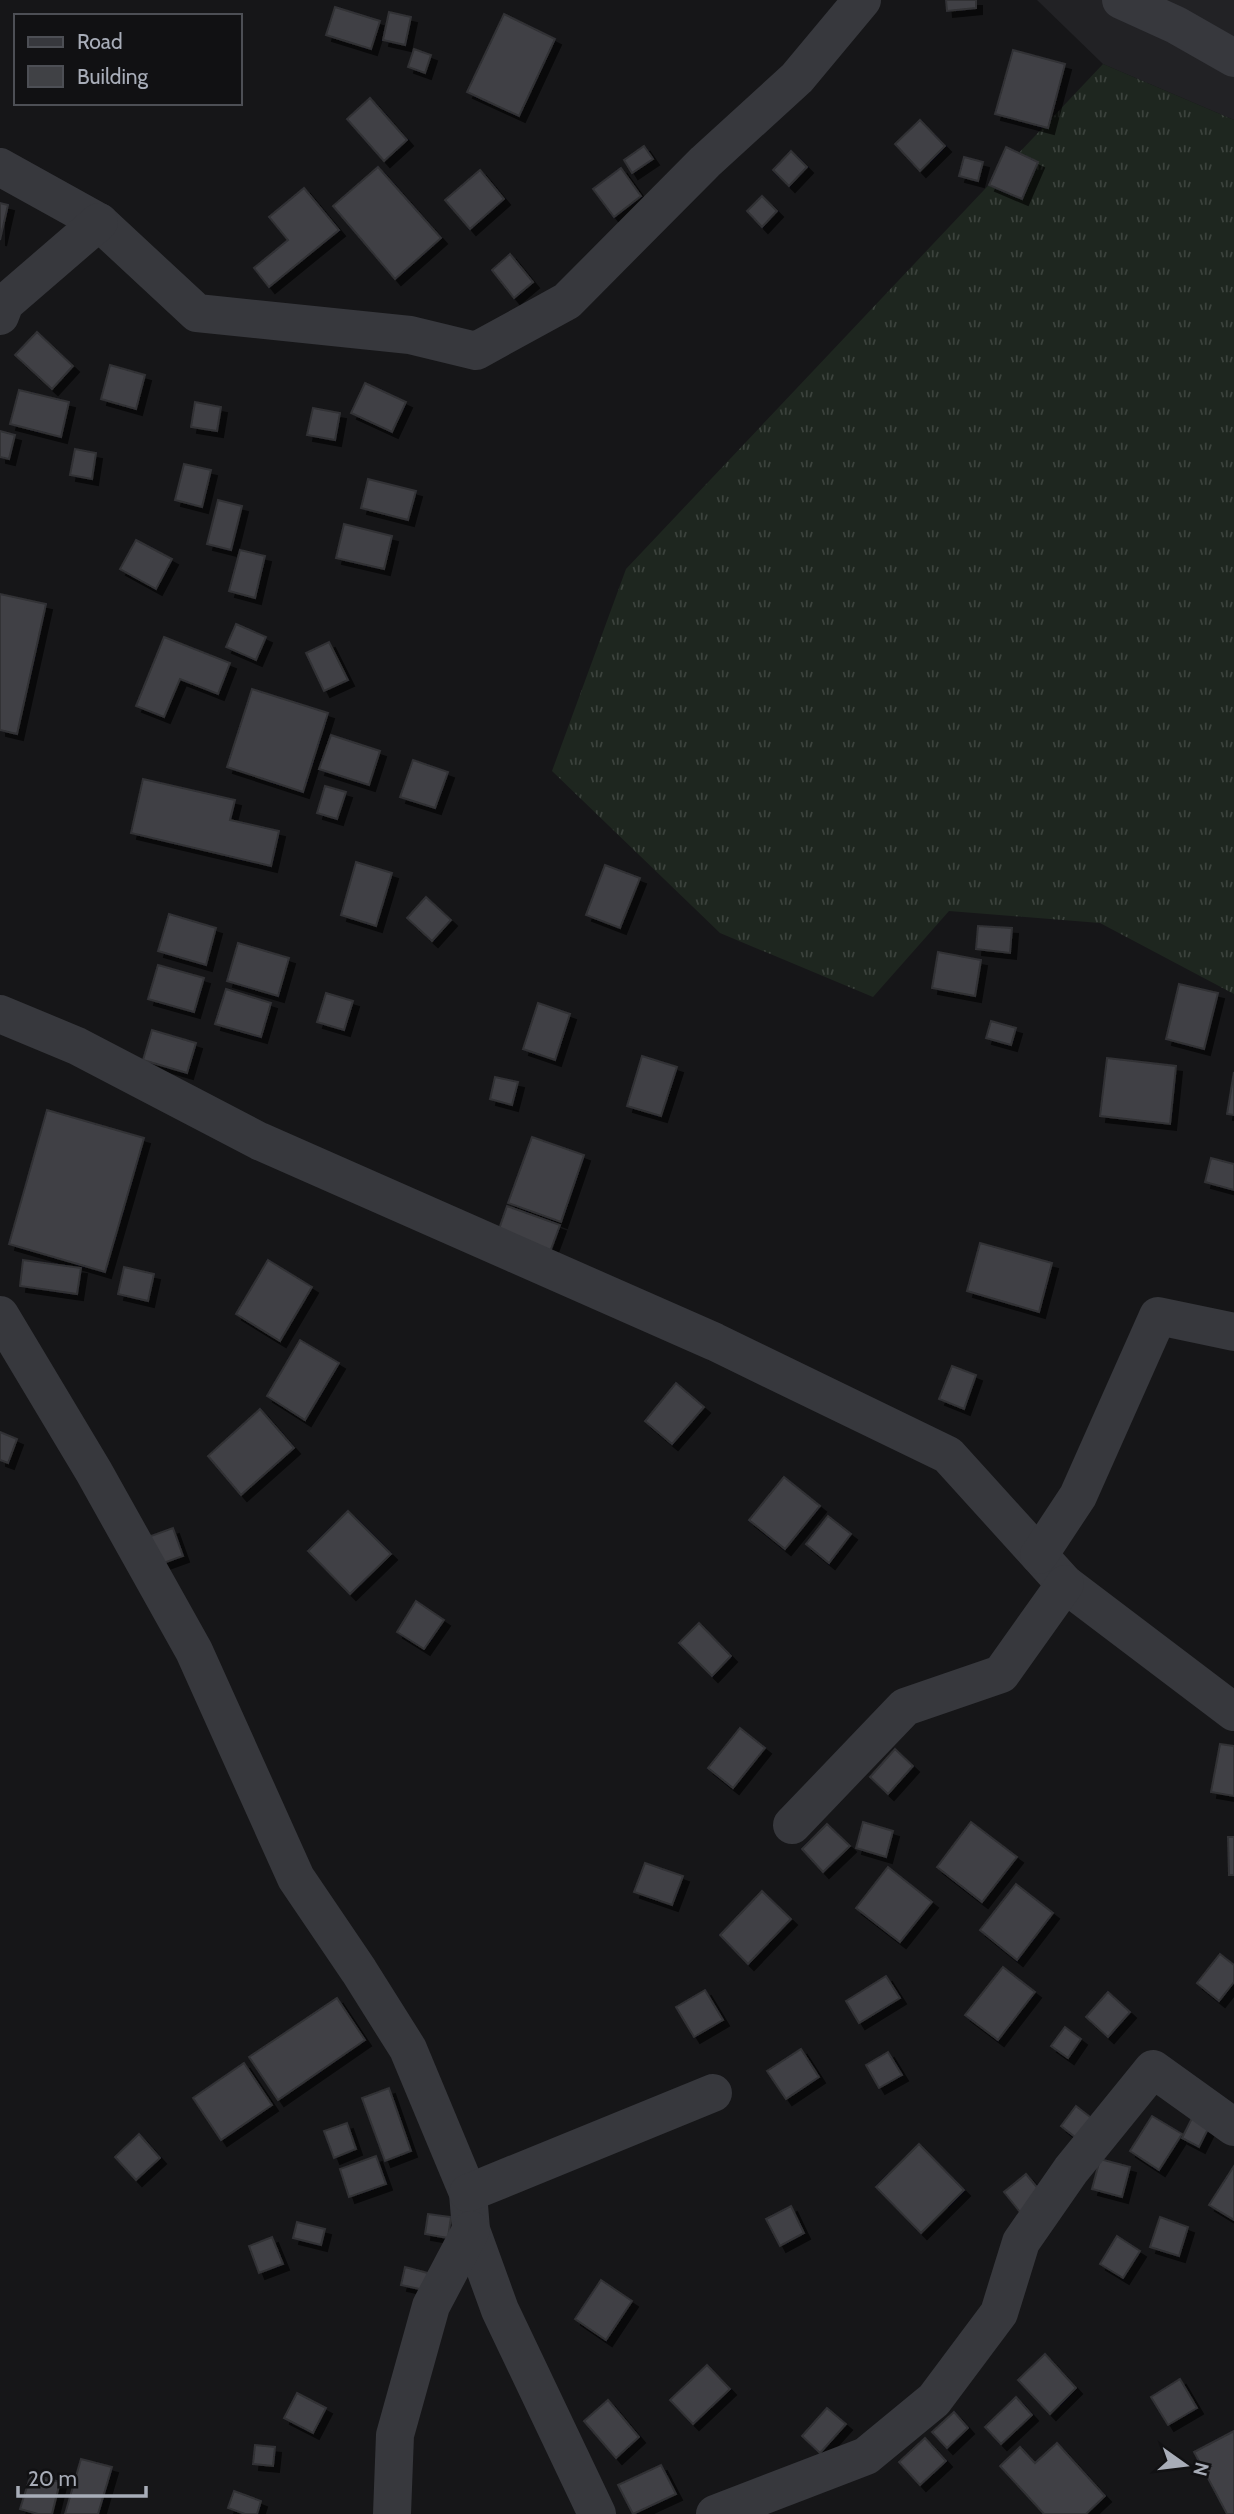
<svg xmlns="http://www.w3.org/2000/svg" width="1234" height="2514" font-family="Cabin,sans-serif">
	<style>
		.built { fill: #222225 }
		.grass { fill: url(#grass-tufts) }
		.building { fill: #404145; stroke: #303034; stroke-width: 2; filter: url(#shadow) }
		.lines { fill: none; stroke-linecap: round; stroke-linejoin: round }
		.minor { stroke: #37383d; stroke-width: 38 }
	</style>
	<defs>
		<pattern id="grass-tufts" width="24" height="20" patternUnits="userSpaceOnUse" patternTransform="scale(1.75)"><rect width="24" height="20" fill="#1e261f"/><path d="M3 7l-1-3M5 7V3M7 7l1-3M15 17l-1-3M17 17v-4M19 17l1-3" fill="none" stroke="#3c433d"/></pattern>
		<filter id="shadow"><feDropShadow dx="6" dy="6" stdDeviation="0" flood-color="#0009"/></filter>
	</defs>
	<rect width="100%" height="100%" fill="#161618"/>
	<!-- built -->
	<polygon class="built" points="1037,0 1234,0 1234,120 1103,64"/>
	<!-- grass -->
	<polygon class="grass" points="1103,64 1234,120 1234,994 1100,923 949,911 873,997 720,933 552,771 626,569"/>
	<!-- building -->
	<g class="building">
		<polygon points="946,0 976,0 976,8 947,11"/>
		<polygon points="335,7 380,21 371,49 326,35"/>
		<polygon points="389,12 411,17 405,45 383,40"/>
		<polygon points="504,14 555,39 519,116 467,92"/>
		<polygon points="414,49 431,55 425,73 408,67"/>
		<polygon points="1013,50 1065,64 1048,128 995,114"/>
		<polygon points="370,98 407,140 384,161 347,119"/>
		<polygon points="920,120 945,146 920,171 895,144"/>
		<polygon points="644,146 653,159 632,173 624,160"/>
		<polygon points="1006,147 1038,162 1022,199 989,185"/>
		<polygon points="791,151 807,167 789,186 773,170"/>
		<polygon points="964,157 983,162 978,181 959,176"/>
		<polygon points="378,167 441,238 395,279 333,206"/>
		<polygon points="621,168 641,196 614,217 593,189"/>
		<polygon points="480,170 504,199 470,229 445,200"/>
		<polygon points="304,188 339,230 269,287 254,268 288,240 269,217"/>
		<polygon points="762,196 777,211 762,227 747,211"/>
		<polygon points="0,203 8,205 0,240"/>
		<polygon points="510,254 533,282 514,298 492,270"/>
		<polygon points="37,332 73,366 52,389 15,355"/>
		<polygon points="110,365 145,375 136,409 101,399"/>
		<polygon points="365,383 406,402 392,432 351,413"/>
		<polygon points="19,390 69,402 61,437 10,424"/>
		<polygon points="195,402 221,407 217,431 191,427"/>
		<polygon points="313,408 340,413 335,440 307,435"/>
		<polygon points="0,431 15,435 9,459 0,457"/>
		<polygon points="75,449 96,453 92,479 70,475"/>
		<polygon points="184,464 211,470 202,507 175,500"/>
		<polygon points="368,479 416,491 408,520 361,508"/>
		<polygon points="218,500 242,506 231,550 207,544"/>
		<polygon points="344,524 392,536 384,569 336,558"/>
		<polygon points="136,540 172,559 156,589 120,569"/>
		<polygon points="240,550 265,556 255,598 229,591"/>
		<polygon points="0,594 46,604 17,734 0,730"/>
		<polygon points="236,624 266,637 256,660 226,647"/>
		<polygon points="164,637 230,663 218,694 180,679 164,717 136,706"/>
		<polygon points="329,642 348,680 324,691 306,653"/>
		<polygon points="252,689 328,713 303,792 227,767"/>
		<polygon points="331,735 380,751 369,785 319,769"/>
		<polygon points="413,760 448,772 435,808 400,797"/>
		<polygon points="143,779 235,800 230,820 279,831 271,866 131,833"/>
		<polygon points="325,786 346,792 337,819 317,813"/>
		<polygon points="356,862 392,873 376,926 341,915"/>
		<polygon points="605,865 640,878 620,928 586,915"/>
		<polygon points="426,897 451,920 432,941 407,918"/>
		<polygon points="169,914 216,928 206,965 158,951"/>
		<polygon points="978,926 1012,928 1010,953 976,949"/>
		<polygon points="238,943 289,958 278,996 227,981"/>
		<polygon points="938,952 981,960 975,996 932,988"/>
		<polygon points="158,965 204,978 194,1012 148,999"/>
		<polygon points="1179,984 1218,993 1204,1049 1166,1039"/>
		<polygon points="226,989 271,1003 261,1037 215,1024"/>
		<polygon points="326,993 353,1001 344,1030 317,1022"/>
		<polygon points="538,1003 570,1014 555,1060 523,1049"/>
		<polygon points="991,1021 1016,1028 1011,1045 986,1038"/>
		<polygon points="152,1030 196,1043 187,1073 143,1060"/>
		<polygon points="642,1056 677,1067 661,1116 627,1106"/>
		<polygon points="1107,1058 1176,1066 1170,1124 1100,1116"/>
		<polygon points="1234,1072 1234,1115 1227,1114"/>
		<polygon points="495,1077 518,1082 512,1105 490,1099"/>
		<polygon points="47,1110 144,1138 105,1272 9,1244"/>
		<polygon points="532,1137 584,1155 561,1222 508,1203"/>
		<polygon points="1211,1158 1234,1164 1234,1190 1205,1182"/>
		<polygon points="507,1206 560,1225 550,1252 498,1232"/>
		<polygon points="980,1243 1052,1263 1039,1312 967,1291"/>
		<polygon points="23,1260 81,1268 77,1294 20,1286"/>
		<polygon points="268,1260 312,1287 280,1341 236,1314"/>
		<polygon points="124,1267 154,1274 148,1301 118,1294"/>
		<polygon points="300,1340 339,1363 305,1420 267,1396"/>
		<polygon points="952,1366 976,1375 964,1409 939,1399"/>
		<polygon points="676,1383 704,1407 672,1444 645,1421"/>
		<polygon points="260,1409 294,1448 241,1495 208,1456"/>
		<polygon points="0,1432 17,1439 8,1463 0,1460"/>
		<polygon points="784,1477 820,1506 785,1549 749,1520"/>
		<polygon points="348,1511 391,1554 350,1594 308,1551"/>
		<polygon points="828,1516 851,1534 829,1563 806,1544"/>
		<polygon points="173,1528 183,1556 158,1565 148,1537"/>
		<polygon points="416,1601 444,1620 424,1649 397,1632"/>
		<polygon points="699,1623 731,1656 712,1676 679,1643"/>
		<polygon points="740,1728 765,1748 733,1788 708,1768"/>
		<polygon points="1220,1744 1234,1746 1234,1796 1211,1792"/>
		<polygon points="895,1749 913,1766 888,1794 870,1777"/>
		<polygon points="863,1822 893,1831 886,1857 856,1848"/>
		<polygon points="971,1822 1017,1857 982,1902 937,1867"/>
		<polygon points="827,1824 850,1846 823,1872 802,1849"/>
		<polygon points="1228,1837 1234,1837 1234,1875 1229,1875"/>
		<polygon points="645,1863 683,1876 672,1905 634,1892"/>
		<polygon points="888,1867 932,1902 900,1942 856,1908"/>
		<polygon points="1016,1884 1053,1913 1017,1960 980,1930"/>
		<polygon points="762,1891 791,1919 748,1964 720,1935"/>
		<polygon points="1220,1954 1234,1965 1234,1982 1219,2001 1197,1983"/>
		<polygon points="1003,1967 1035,1992 998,2040 965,2015"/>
		<polygon points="886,1976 900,1998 859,2023 846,2001"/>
		<polygon points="705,1990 723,2020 694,2037 676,2007"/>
		<polygon points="1108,1992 1130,2012 1108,2037 1086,2017"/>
		<polygon points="337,1998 365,2040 278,2100 249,2057"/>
		<polygon points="1065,2027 1081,2039 1068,2058 1051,2046"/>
		<polygon points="801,2049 819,2077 786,2099 767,2071"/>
		<polygon points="888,2052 902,2075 879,2088 866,2065"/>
		<polygon points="244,2063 272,2105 221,2140 193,2098"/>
		<polygon points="389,2088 411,2151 385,2161 362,2098"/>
		<polygon points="1076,2106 1099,2124 1084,2144 1061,2126"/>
		<polygon points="1152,2116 1182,2134 1159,2170 1130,2151"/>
		<polygon points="1192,2118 1209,2127 1199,2147 1182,2138"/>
		<polygon points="347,2123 356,2149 334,2158 324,2131"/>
		<polygon points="139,2134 160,2158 136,2180 115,2157"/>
		<polygon points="919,2144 964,2190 921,2233 876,2187"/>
		<polygon points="376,2156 386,2184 349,2197 340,2169"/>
		<polygon points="1100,2159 1130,2167 1122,2197 1092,2189"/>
		<polygon points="1234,2166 1234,2220 1209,2205"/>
		<polygon points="1026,2174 1046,2198 1024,2217 1004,2192"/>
		<polygon points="791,2206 804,2233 780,2246 766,2219"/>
		<polygon points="428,2214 451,2217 448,2238 425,2234"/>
		<polygon points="1160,2217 1188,2227 1179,2256 1150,2247"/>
		<polygon points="297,2222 325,2229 321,2245 293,2238"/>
		<polygon points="1117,2236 1140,2251 1123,2278 1100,2264"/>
		<polygon points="272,2237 283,2264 259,2273 249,2246"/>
		<polygon points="405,2267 428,2273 424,2290 401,2285"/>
		<polygon points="601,2280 632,2301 606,2340 575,2319"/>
		<polygon points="1045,2354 1076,2388 1050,2414 1018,2380"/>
		<polygon points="707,2365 730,2389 693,2424 670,2400"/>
		<polygon points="1180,2379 1197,2408 1168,2425 1151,2397"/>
		<polygon points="297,2393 326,2408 313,2433 284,2418"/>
		<polygon points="1016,2397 1032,2415 1001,2444 985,2427"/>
		<polygon points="608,2400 639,2437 616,2458 584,2421"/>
		<polygon points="827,2408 846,2424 820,2453 802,2436"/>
		<polygon points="954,2412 968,2428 947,2448 932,2432"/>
		<polygon points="1234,2431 1234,2514 1227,2514 1194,2452"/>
		<polygon points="925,2438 946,2461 920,2485 899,2462"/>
		<polygon points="1057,2443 1105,2496 1086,2514 1044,2514 1000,2466 1020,2447 1035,2463"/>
		<polygon points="255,2445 275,2447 273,2466 253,2464"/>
		<polygon points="81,2459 112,2467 98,2514 65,2514"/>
		<polygon points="661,2465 676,2494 633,2514 618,2485"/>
		<polygon points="31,2474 60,2482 52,2514 38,2514 20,2509"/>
		<polygon points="234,2491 261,2501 257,2514 245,2514 228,2508"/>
	</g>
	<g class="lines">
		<!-- minor -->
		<g class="minor">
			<polyline points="1121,0 1176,25 1234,58"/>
			<polyline points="0,167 99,222 197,313 410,335 476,351 567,301 705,162 797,78 862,0"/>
			<polyline points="0,316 5,303 99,222"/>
			<polyline points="0,1014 77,1046 259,1141 715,1342 948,1455 1065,1584 1234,1712"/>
			<polyline points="0,1315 94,1472 194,1651 296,1878 359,1971 408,2049 468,2193 471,2230 500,2310 597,2514"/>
			<polyline points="1039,1555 1078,1496 1158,1316 1234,1332"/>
			<polyline points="792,1825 905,1707 1001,1674 1065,1584"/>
			<polyline points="468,2193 713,2093"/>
			<polyline points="392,2514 395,2435 431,2306 471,2230"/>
			<polyline points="715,2514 866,2456 934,2400 999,2313 1021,2242 1071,2170 1153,2069 1234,2127"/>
		</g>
	</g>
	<!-- legend -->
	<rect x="14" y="14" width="228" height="91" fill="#111113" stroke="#4d4f55" stroke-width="2"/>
	<rect x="28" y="37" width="35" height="10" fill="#37383d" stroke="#4d4f55" stroke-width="2"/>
	<text x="77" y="49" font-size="21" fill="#a8adb8">Road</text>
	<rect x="28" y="66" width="35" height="21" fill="#404145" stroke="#4d4f55" stroke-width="2"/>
	<text x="77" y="84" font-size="21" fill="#a8adb8">Building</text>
	<!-- north arrow -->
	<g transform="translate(1185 2465) rotate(104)" stroke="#111113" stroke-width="5" paint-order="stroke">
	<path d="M0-5L12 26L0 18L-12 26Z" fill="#a8adb8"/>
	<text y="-10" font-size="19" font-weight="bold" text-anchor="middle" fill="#a8adb8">N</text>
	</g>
	<!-- scale -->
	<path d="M18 2486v10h128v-10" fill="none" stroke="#a8adb8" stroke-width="3.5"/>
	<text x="28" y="2486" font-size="21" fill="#a8adb8" stroke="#111113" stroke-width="5" paint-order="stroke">20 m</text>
</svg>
